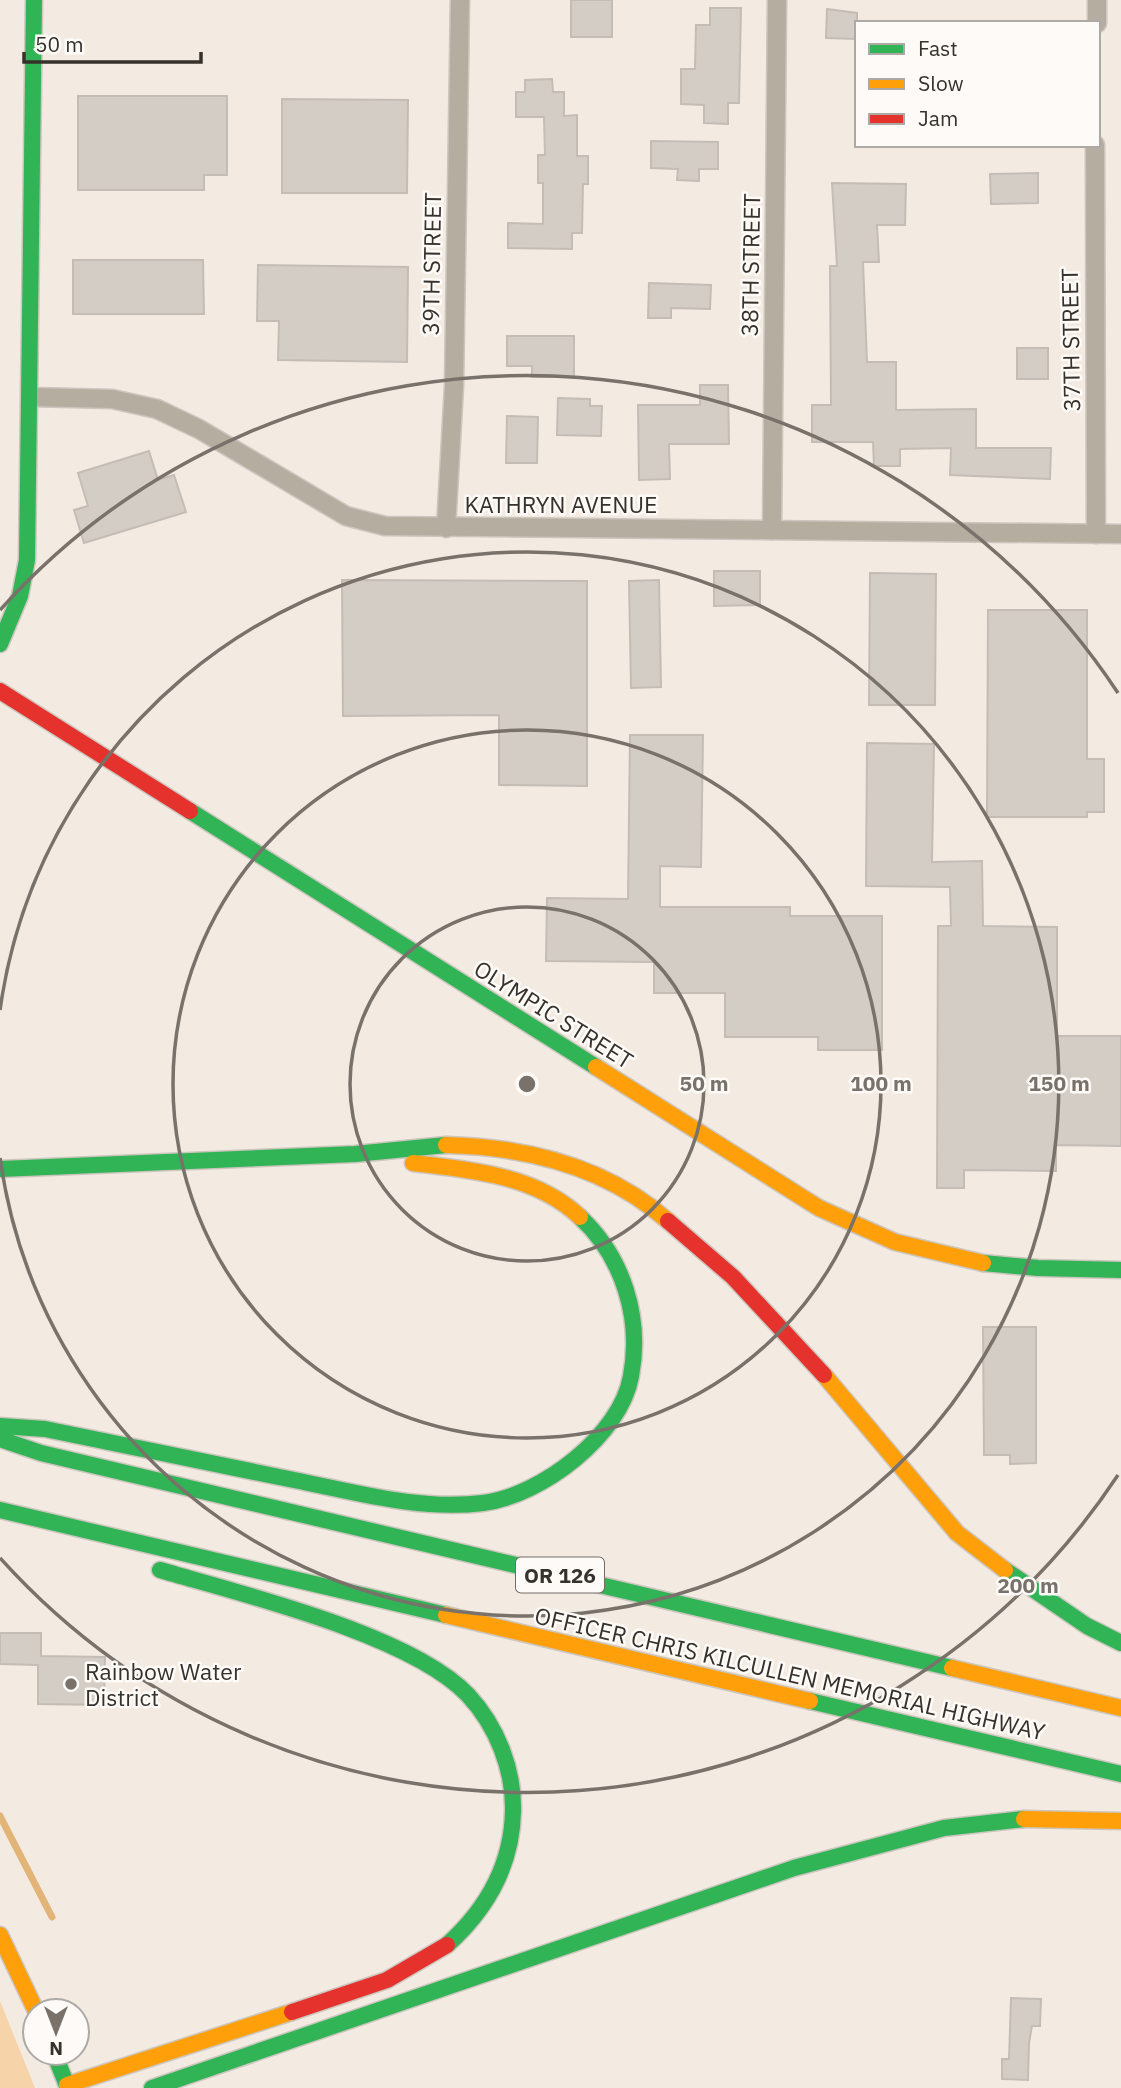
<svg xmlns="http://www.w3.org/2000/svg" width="1121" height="2088" font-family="'IBM Plex Sans',sans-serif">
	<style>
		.green { fill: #f6d3a8 }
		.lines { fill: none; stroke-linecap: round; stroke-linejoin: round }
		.stream { stroke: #e2b478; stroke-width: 7 }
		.building { fill: #d4cdc6; stroke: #c3bdb6; stroke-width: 2 }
		.street-casing { stroke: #ccc6bf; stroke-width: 21 }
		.fast-casing { stroke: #ccc6bf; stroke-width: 19 }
		.slow-casing { stroke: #ccc6bf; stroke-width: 19 }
		.jam-casing { stroke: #ccc6bf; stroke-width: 19 }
		.street { stroke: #b6ada1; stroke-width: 18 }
		.fast { stroke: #30b455; stroke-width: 16 }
		.slow { stroke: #ff9f0a; stroke-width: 16 }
		.jam { stroke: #e5322d; stroke-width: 16 }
		.ring { fill: none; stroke: #78726b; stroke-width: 3.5 }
		.poi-dot { fill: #78726b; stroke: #fdfaf7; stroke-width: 2.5 }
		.labels { text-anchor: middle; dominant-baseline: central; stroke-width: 5; stroke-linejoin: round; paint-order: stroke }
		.shield { fill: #fdfaf7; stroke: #726d68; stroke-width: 2 }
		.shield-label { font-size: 21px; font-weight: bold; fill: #36312b }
		.street-label { font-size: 23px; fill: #36312b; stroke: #fdfaf7 }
		.poi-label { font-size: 23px; fill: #36312b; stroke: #fdfaf7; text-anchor: start }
		.centre { fill: #78726b; stroke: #fdfaf7; stroke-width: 3.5 }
		.ring-label { font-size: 21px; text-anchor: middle; font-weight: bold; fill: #78726b; stroke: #fdfaf7; stroke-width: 5; stroke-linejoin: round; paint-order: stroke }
	</style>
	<rect width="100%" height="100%" fill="#f3ebe2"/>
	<!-- green -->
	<polygon class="green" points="0,2001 35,2088 0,2088"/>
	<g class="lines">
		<!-- stream -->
		<polyline class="stream" points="0,1816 52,1917"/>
	</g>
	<!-- building -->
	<g class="building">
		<rect x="571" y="0" width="41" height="37"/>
		<polygon points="710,8 741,8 739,103 728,103 728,124 704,123 704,105 681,104 681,69 695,69 696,25 710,25"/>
		<polygon points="827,9 857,13 857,39 826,38"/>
		<polygon points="552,79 553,92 564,92 564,116 577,115 577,156 588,156 588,184 583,184 582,233 572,233 572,249 508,248 508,223 543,224 543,183 538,183 538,155 545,155 544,117 516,117 516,92 525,92 525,80"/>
		<polygon points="78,96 227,96 227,175 204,175 204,190 78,190"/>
		<polygon points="282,99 408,100 407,193 282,193"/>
		<polygon points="651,141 718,142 718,169 699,169 699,181 677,180 678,169 651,168"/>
		<polygon points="1038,173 1038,203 991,204 990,174"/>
		<polygon points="832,183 906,184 905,225 877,225 879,262 863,262 867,362 896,362 896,410 976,409 976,448 1051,448 1050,479 950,475 951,448 900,449 900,466 874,466 873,442 812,442 812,405 831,405 830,266 837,266"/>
		<polygon points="73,260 203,260 204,314 73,314"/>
		<polygon points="258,265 408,267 407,362 278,360 279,321 257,321"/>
		<polygon points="649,283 711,285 710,309 671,308 671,318 648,318"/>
		<polygon points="507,336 574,336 574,377 532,377 532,366 507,366"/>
		<rect x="1017" y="348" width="31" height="31"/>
		<polygon points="700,385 728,385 729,444 669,444 670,479 639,480 638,405 700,405"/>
		<polygon points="558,398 590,399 590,406 602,406 601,436 557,435"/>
		<polygon points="507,416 538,417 537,463 506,463"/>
		<polygon points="149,451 158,480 174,475 186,512 84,543 74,510 88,506 78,473"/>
		<polygon points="714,571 760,571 760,605 714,606"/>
		<polygon points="870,573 936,574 935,705 869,705"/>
		<polygon points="342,580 587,581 587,786 499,785 499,715 343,716"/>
		<polygon points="659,580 661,687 631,688 629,581"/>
		<polygon points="988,610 1087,610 1087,759 1104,759 1104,812 1087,812 1087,817 987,817"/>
		<polygon points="630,735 703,735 701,867 660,866 660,907 790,907 790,916 882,916 882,1050 818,1050 818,1037 725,1037 725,993 654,993 654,962 546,961 547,898 628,899"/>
		<polygon points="867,743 934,744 932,862 982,861 983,926 1057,927 1057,1036 1121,1036 1121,1146 1056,1145 1056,1171 964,1170 964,1188 937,1188 938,926 951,926 950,887 866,886"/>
		<polygon points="983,1327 1036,1327 1036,1463 1010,1464 1010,1455 984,1455"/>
		<polygon points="0,1633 41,1633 41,1656 105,1657 104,1705 38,1704 38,1665 0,1664"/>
		<polygon points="1011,1998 1041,1999 1040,2026 1032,2026 1029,2043 1028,2080 1002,2079 1002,2059 1009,2059"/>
	</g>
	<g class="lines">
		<defs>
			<g id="street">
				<polyline points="1097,23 1097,0"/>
				<polyline points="1095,145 1096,534"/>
				<polyline points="31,397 112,399 157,409 199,429 346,516 385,526 1121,534"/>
				<polyline points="446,528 454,386 460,0"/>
				<polyline points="772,530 777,0"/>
			</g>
			<g id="fast">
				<polyline points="0,644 20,596 27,560 34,0"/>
				<polyline points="190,811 596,1067"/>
				<polyline points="0,1169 355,1154 446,1145"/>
				<polyline points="983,1263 1038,1268 1121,1270"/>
				<path d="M0 1426 45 1429C128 1446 211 1463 294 1480 355 1492 420 1511 483 1503 541 1496 621 1435 631 1376 642 1318 623 1257 580 1217"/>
				<polyline points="0,1439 41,1453 952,1668"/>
				<polyline points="0,1510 446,1615"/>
				<path d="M160 1570C242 1594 411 1635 468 1695 497 1726 514 1770 513 1811 512 1865 486 1910 447 1945"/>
				<polyline points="1005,1570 1087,1626 1121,1643"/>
				<polyline points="810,1701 1121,1774"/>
				<polyline points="54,2053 68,2088"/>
				<polyline points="152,2088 794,1868 944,1828 1024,1819"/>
			</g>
			<g id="slow">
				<polyline points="596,1067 819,1208 895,1242 983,1263"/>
				<path d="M446 1145C526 1147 607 1167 668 1221"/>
				<path d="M413 1163C471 1170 536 1175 580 1217"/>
				<polyline points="824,1375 957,1533 1005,1570"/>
				<polyline points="446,1615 810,1701"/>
				<polyline points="952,1668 1121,1708"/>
				<polyline points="1024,1819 1121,1821"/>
				<polyline points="0,1935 36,2011"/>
				<polyline points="67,2085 292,2012"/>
			</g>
			<g id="jam">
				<polyline points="0,691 190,811"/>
				<polyline points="668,1221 733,1277 824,1375"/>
				<polyline points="292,2012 387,1980 447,1945"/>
			</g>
		</defs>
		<!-- street casing -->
		<use href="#street" class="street-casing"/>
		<!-- fast casing -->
		<use href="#fast" class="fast-casing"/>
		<!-- slow casing -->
		<use href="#slow" class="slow-casing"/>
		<!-- jam casing -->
		<use href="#jam" class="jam-casing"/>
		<!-- street -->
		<use href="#street" class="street"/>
		<!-- fast -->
		<use href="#fast" class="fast"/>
		<!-- slow -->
		<use href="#slow" class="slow"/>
		<!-- jam -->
		<use href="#jam" class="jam"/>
	</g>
	<!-- distance rings -->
	<g class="ring">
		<circle cx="527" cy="1084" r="177"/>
		<circle cx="527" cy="1084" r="354"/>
		<path d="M0 1010A532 532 0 1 1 0 1158"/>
		<path d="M1118 1475A709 709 0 0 1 0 1558M0 610A709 709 0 0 1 1118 693"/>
	</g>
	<!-- markers -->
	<circle class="poi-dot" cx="71" cy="1684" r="7"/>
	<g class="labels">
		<!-- shield labels -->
		<rect class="shield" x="516" y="1557.5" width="88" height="35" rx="5"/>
		<g class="shield-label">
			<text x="560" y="1575">OR 126</text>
		</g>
		<!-- street labels -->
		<g class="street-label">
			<text transform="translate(431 264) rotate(-89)">39TH STREET</text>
			<text transform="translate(750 265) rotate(-89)">38TH STREET</text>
			<text transform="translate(1070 340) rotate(-91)">37TH STREET</text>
			<text x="561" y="504">KATHRYN AVENUE</text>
			<text transform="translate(554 1014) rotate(32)">OLYMPIC STREET</text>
			<text transform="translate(790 1673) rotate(13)">OFFICER CHRIS KILCULLEN MEMORIAL HIGHWAY</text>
		</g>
		<!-- poi labels -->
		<g class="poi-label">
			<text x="85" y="1671">Rainbow Water<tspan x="85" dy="26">District</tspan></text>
		</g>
	</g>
	<circle cx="527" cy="1084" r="10" class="centre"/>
	<g class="ring-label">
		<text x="704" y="1091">50 m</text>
		<text x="881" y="1091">100 m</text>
		<text x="1059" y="1091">150 m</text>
		<text x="1028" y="1593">200 m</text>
	</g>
	<!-- legend -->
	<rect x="855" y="21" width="245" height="126" fill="#fdfaf7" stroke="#adaaa5" stroke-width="2"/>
	<rect x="869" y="44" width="35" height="10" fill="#30b455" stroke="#adaaa5" stroke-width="2"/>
	<text x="918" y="56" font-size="21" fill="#36312b">Fast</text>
	<rect x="869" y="79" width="35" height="10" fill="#ff9f0a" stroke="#adaaa5" stroke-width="2"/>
	<text x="918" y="91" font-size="21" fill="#36312b">Slow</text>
	<rect x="869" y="114" width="35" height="10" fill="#e5322d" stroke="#adaaa5" stroke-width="2"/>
	<text x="918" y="126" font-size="21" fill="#36312b">Jam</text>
	<!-- north arrow -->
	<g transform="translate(56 2032) rotate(180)"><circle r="33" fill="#fdfaf7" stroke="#adaaa5" stroke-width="2"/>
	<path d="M0-5L12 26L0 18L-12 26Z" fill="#78726b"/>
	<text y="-10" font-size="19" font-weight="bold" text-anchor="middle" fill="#36312b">N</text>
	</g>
	<!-- scale -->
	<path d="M24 52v10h177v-10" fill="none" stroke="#36312b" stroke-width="3.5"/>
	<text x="35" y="52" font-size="21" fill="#36312b" stroke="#fdfaf7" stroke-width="5" paint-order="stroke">50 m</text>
</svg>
